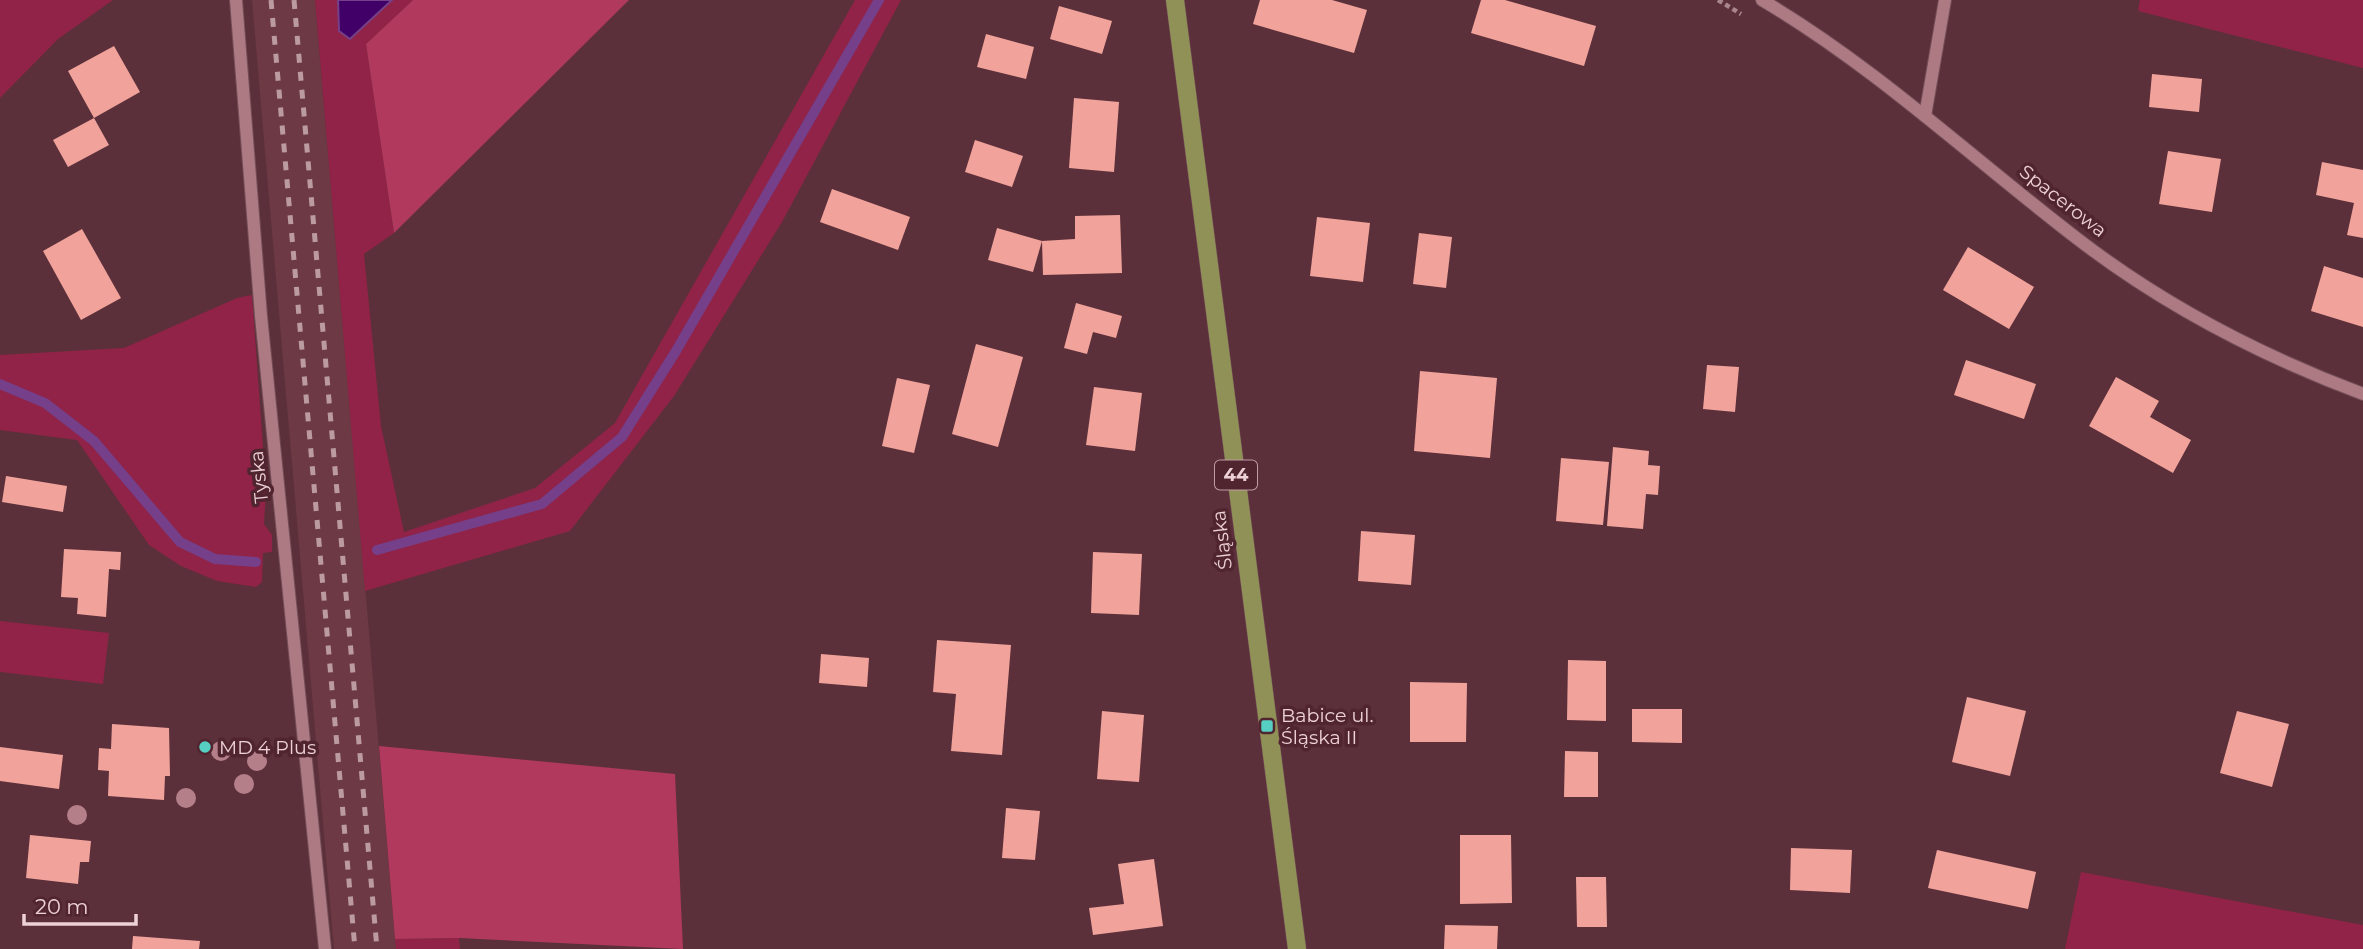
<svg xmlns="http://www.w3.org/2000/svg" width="2363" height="949" font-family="Montserrat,sans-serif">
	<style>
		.built { fill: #6c3945 }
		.green { fill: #902347 }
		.forest { fill: #b0395d }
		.water { fill: #410068; stroke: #753f89; stroke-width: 2 }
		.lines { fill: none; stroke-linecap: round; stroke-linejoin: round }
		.stream { stroke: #753f89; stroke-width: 10 }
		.building { fill: #f1a39b }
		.minor-casing { stroke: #734e57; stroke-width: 14 }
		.major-casing { stroke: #734e57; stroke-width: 19 }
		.path { stroke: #a9868d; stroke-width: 4.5; stroke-dasharray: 5 3.5; stroke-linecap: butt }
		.minor { stroke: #ad7a84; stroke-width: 12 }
		.major { stroke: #909157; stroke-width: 18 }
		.rail { stroke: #bb9aa0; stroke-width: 5; stroke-dasharray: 9 9; stroke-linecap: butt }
		.tree { fill: #b57f8a }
		.poi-dot { fill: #57cec2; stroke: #502530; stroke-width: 2.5 }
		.labels { text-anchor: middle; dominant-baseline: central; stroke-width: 7; stroke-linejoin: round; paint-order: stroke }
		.shield { fill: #502530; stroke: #be9da4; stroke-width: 2 }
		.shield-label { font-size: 18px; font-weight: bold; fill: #edd1d6 }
		.street-label { font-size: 19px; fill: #edd1d6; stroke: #502530 }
		.poi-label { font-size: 19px; fill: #edd1d6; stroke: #502530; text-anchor: start }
	</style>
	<rect width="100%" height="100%" fill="#5c303a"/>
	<!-- built -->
	<polygon class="built" points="252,0 315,0 396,949 334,949"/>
	<!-- green -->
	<g class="green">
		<polygon points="0,0 113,0 58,39 0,98"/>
		<polygon points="315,0 413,0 366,44 394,233 364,254 381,426 404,532 535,488 615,423 855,0 901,0 782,222 674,396 570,531 365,591"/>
		<polygon points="2140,0 2363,0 2363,68 2138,11"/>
		<polygon points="252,295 266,490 264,524 272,535 272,552 263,553 262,582 256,587 217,581 181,566 149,545 77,440 0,430 0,355 124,348 237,298"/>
		<polygon points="0,621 109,633 103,684 0,672"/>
		<polygon points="2081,872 2363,925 2363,949 2065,949"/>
		<polygon points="459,938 460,949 396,949 395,939"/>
	</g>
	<!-- forest -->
	<g class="forest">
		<polygon points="413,0 629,0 394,233 366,44"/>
		<polygon points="379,746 675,774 683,949 459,938 395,939"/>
	</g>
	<!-- water -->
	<polygon class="water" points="338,0 392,0 350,39 339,31"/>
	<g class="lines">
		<!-- stream -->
		<g class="stream">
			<polyline points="0,384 45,403 94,441 180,542 215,559 256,562"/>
			<polyline points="377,550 542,504 622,437 676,351 879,0"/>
		</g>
	</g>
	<!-- building -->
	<g class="building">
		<polygon points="1260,0 1332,0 1367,10 1354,53 1253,24"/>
		<polygon points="1481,0 1505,0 1596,26 1584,66 1471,33"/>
		<polygon points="1059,6 1112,21 1102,54 1050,39"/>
		<polygon points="986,34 1034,47 1026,79 977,67"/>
		<polygon points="114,46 140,92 94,118 109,145 68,167 53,140 94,118 68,71"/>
		<polygon points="2152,74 2202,79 2199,112 2149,107"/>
		<polygon points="1074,98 1119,102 1114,172 1069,168"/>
		<polygon points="975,140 1023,156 1012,187 965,172"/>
		<polygon points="2168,151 2221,159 2212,212 2159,204"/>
		<polygon points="2322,162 2363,170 2363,238 2347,235 2354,203 2316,195"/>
		<polygon points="832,189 910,217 898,250 820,222"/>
		<polygon points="1120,215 1122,273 1043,275 1042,241 1075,239 1075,216"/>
		<polygon points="1317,217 1370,223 1363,282 1310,276"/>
		<polygon points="997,228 1042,241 1033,272 988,260"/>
		<polygon points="82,229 121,298 81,320 43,251"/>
		<polygon points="1419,233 1452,237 1446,288 1413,284"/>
		<polygon points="1968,247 2034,287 2009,329 1943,290"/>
		<polygon points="2324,266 2363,278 2363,327 2311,311"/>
		<polygon points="1076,303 1122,316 1116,338 1093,332 1087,354 1064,348"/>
		<polygon points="976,344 1023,357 998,447 952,434"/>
		<polygon points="1966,360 2036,384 2024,419 1954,395"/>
		<polygon points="1707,365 1739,367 1735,412 1703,409"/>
		<polygon points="1420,371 1497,378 1490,458 1414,451"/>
		<polygon points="2116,377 2159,401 2150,417 2191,440 2173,473 2089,426"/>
		<polygon points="897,378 930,385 914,453 882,446"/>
		<polygon points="1094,387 1142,393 1135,451 1086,445"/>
		<polygon points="1613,447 1649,451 1648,465 1660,466 1658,495 1646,494 1643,529 1607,526"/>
		<polygon points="1561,458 1609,462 1603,525 1556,521"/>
		<polygon points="6,476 67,486 63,512 2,502"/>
		<polygon points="1361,531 1415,535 1411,585 1358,581"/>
		<polygon points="64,549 121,552 120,570 109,569 106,617 77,614 78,598 61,597"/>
		<polygon points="1093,552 1142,554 1139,615 1091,613"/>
		<polygon points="937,640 1011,645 1002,755 951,751 956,694 933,692"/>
		<polygon points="821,654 869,658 867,687 819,683"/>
		<polygon points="1568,660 1606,661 1606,721 1567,720"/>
		<polygon points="1410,682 1467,683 1466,742 1410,742"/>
		<polygon points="1967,697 2026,711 2010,776 1952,762"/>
		<polygon points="1632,709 1682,709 1682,743 1632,742"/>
		<polygon points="1102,711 1144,715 1139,782 1097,779"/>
		<polygon points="2237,711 2289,724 2272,787 2220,773"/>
		<polygon points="112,724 169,728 170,776 165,776 164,800 108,796 109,771 98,770 99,748 111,749"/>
		<polygon points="0,747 63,755 59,789 0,781"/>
		<polygon points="1565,751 1598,752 1598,797 1564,797"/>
		<polygon points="1006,808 1040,811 1035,860 1002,858"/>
		<polygon points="30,835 91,841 89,862 80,862 78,884 26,878"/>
		<polygon points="1460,835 1511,835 1512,903 1460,904"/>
		<polygon points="1791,848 1852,850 1850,893 1790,890"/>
		<polygon points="1937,850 2036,872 2028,909 1928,888"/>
		<polygon points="1154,859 1163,926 1093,935 1089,908 1124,904 1118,864"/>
		<polygon points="1576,877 1606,877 1607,927 1577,927"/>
		<polygon points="1445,925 1498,926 1497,949 1444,949"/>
		<polygon points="133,936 200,941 199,949 132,949"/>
	</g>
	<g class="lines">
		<defs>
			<g id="minor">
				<polyline points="236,0 261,316 325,949"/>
				<path d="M1762 0C1877 68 1973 159 2079 240 2165 306 2262 356 2363 394"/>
				<polyline points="1925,116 1945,0"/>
			</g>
			<polyline id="major" points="1175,0 1297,949"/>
		</defs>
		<!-- minor casing -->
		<use href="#minor" class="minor-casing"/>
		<!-- major casing -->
		<use href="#major" class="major-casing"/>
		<!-- path -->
		<polyline class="path" points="1718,0 1741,14"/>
		<!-- minor -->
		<use href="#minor" class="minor"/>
		<!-- major -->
		<use href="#major" class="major"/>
		<!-- rail -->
		<g class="rail">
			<polyline points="271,0 355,949"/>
			<polyline points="294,0 377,949"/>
		</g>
	</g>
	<!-- trees -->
	<g class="tree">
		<circle cx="221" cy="751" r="10"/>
		<circle cx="257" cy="761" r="10"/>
		<circle cx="244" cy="784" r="10"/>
		<circle cx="186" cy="798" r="10"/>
		<circle cx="77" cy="815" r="10"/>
	</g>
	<!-- markers -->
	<g class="poi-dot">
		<rect x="1260" y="719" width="14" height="14" rx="3.5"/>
		<circle cx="205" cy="747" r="7"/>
	</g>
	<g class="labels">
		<!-- shield labels -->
		<rect class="shield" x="1215" y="460.5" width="42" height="29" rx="5"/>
		<g class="shield-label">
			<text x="1236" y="475">44</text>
		</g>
		<!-- street labels -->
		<g class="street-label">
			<text transform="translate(2063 201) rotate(38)">Spacerowa</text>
			<text transform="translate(259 477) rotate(-96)">Tyska</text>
			<text transform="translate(1222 540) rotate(-97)">Śląska</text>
		</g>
		<!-- poi labels -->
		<g class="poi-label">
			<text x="1281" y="715">Babice ul.<tspan x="1281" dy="22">Śląska II</tspan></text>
			<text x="219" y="747">MD 4 Plus</text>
		</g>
	</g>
	<!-- scale -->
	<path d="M24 914v10h112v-10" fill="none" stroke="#edd1d6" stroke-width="3.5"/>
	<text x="35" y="914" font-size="21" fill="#edd1d6" stroke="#502530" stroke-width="5" paint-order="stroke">20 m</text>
</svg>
